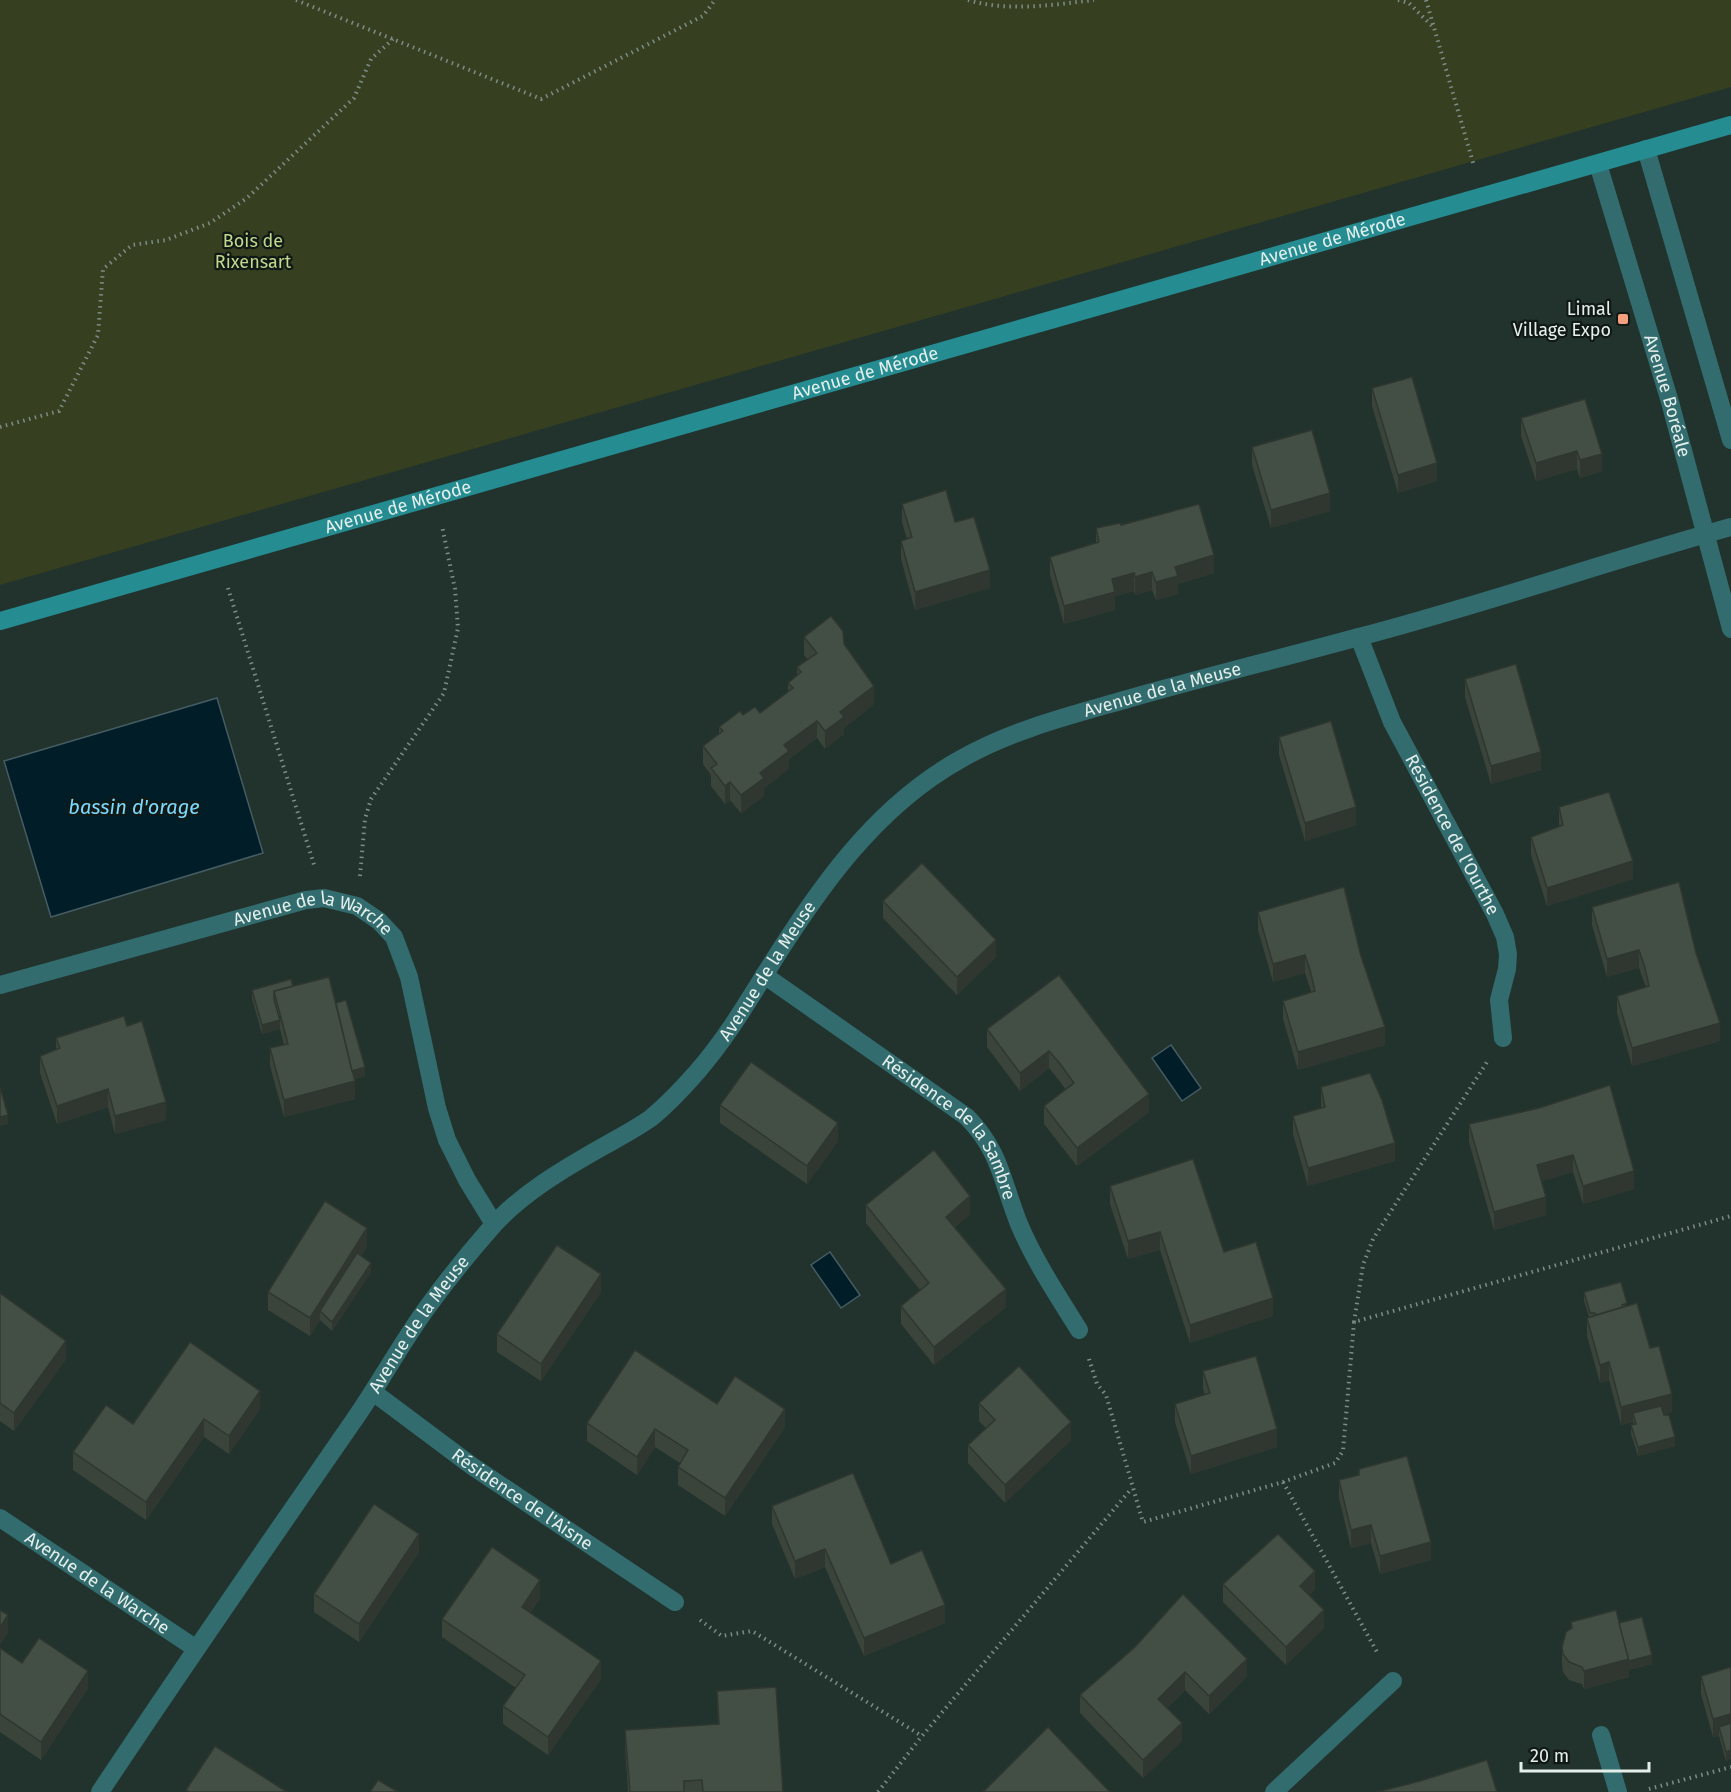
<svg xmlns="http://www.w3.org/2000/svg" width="1731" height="1792" font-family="'Fira Sans',sans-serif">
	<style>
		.green { fill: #363f1f }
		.water { fill: #001d28; stroke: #445c62; stroke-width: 1.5 }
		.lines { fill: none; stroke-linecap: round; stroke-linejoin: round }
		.path { stroke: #7e8c88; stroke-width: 4; stroke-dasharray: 1.5 4.5; stroke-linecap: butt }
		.street { stroke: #326c6e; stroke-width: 18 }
		.secondary { stroke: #258d92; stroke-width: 18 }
		.wall { fill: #3a443a }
		.shaded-wall { fill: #2f3730 }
		.building { fill: #434f44; stroke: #2f3730; stroke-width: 1.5 }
		.poi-dot { fill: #f2a07e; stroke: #111916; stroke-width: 2 }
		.labels { text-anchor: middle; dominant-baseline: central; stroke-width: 4.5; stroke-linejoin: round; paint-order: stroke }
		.street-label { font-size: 18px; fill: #e4efeb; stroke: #111916 }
		.park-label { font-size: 18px; fill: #c2d88b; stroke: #111916 }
		.poi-label { font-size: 18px; fill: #e4efeb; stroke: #111916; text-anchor: end }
		.water-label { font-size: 20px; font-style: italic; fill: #7ad9fd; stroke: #111916 }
	</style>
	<rect width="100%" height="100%" fill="#22332e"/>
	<!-- green -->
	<polygon class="green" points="0,0 1731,0 1731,87 0,585"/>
	<!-- water -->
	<g class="water">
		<polygon points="217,698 263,853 51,917 4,761"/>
		<polygon points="1171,1045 1201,1088 1182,1101 1152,1058"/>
		<polygon points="830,1252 860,1295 841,1308 811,1265"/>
	</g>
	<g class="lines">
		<!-- path -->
		<g class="path">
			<polyline points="296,0 541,99 703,16 715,0"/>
			<path d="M968 0C1008 12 1052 5 1094 0"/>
			<polyline points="1398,0 1409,3 1433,27"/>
			<polyline points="1426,0 1474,166"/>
			<polyline points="0,427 59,411 98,335 103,269 132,245 166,240 210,223 247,198 354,98 371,59 393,39"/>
			<polyline points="228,588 315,868"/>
			<polyline points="360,876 365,819 371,799 444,693 458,628 455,589 442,526"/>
			<polyline points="1354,1322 1363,1265 1373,1239 1487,1062"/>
			<polyline points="1089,1359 1097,1384 1106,1395 1143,1522 1283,1482 1335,1463 1343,1451 1354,1322 1731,1216"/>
			<polyline points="1283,1482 1378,1654"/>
			<polyline points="700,1620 722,1636 752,1631 922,1736"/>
			<polyline points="1649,1789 1731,1767"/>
			<polyline points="878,1792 922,1736 1132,1488"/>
		</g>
		<!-- street -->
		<g class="street">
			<polyline points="1646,149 1731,440"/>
			<path id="s1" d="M1598 164 1670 402 1731 629"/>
			<path id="s2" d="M1359 637 1392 722 1495 914 1505 937 1508 954 1507 969 1499 1000 1503 1038"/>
			<path id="s3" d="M764 975 967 1117C1001 1152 1002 1182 1019 1224 1035 1262 1058 1296 1079 1330"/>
			<path id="s4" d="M0 985 306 900 324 898 357 906 379 921 394 937 409 977 437 1108 447 1140 467 1180 494 1224"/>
			<path id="s5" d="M373 1392 472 1466 675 1602"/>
			<path id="s6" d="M0 1518 195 1648"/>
			<polyline points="1601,1735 1618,1792"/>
			<path id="s7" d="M100 1792C182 1668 267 1546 352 1423 379 1385 401 1343 429 1305 448 1279 469 1253 490 1229 520 1194 565 1168 604 1146 620 1137 637 1128 651 1118 668 1104 683 1088 697 1072 724 1041 744 1008 765 974 816 892 874 807 961 759 1012 730 1068 716 1124 700 1201 678 1278 659 1355 638 1482 605 1605 562 1731 527"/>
			<polyline points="1274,1792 1393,1681"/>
		</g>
		<!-- secondary -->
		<path class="secondary" id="s8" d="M0 621 1731 125"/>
	</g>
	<!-- wall -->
	<g class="wall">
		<polygon points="1372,388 1437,481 1398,493 1372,406"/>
		<polygon points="1585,399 1602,471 1580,478 1577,469 1536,481 1521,436 1521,418"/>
		<polygon points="1252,447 1330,511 1271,528 1252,465"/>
		<polygon points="902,504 955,522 990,588 915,610 901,559 901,541 907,539 902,522"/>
		<polygon points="1121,525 1214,573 1178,584 1178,594 1156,600 1152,590 1135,595 1134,591 1115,596 1115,610 1064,624 1050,575 1050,557 1096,543 1096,528"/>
		<polygon points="804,637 844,644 874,704 844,728 844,734 825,749 817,738 789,759 789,769 764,788 764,796 741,813 730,800 725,804 711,786 711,775 703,764 703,746 719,734 719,727 743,715 760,713 788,692 788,683 797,675 797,667 808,660 804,655"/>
		<polygon points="1465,679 1541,770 1491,784 1465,697"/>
		<polygon points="1279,737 1356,825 1305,841 1279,755"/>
		<polygon points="1559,807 1633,879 1547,906 1531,855 1531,837 1559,827"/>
		<polygon points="883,901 996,957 957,995 883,918"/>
		<polygon points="1592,907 1696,953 1720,1041 1632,1066 1617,1013 1617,996 1646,987 1639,968 1607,977 1592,925"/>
		<polygon points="1258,912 1361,956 1385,1045 1298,1070 1283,1019 1283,1001 1311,992 1310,988 1305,973 1273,982 1258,930"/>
		<polygon points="1059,975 1149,1112 1077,1166 1044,1124 1044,1106 1066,1090 1061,1083 1049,1068 1020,1091 987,1047 987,1029"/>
		<polygon points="293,986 336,1003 365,1076 355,1079 355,1099 284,1117 270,1066 270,1048 284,1045 280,1029 262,1034 252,999 252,990"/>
		<polygon points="127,1026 166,1120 115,1134 108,1107 57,1124 40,1073 40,1056 56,1050 56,1038"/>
		<polygon points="1321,1087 1395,1161 1308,1186 1293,1134 1293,1116 1321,1108"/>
		<polygon points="720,1105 838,1141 807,1184 720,1123"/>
		<polygon points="1539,1108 1634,1189 1583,1204 1573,1172 1541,1181 1546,1215 1494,1230 1469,1142 1469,1124"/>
		<polygon points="1110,1186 1224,1252 1273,1316 1190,1343 1160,1250 1128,1259 1110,1204"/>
		<polygon points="866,1205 970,1214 955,1227 1006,1307 934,1365 901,1324 901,1306 920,1290 866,1223"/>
		<polygon points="367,1246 361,1256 371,1272 332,1331 320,1320 310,1336 268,1310 268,1292"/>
		<polygon points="601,1292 541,1381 497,1352 497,1334"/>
		<polygon points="1584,1292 1627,1306 1650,1348 1672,1412 1664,1414 1675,1446 1638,1456 1631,1434 1631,1425 1634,1425 1633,1422 1621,1425 1609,1380 1600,1383 1587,1336 1587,1318 1589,1317 1584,1301"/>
		<polygon points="0,1293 66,1359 14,1431 0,1421"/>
		<polygon points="1203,1371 1277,1447 1191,1474 1175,1422 1175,1404 1205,1395 1203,1389"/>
		<polygon points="979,1403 1071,1440 1005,1503 968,1463 968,1445 986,1428 979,1421"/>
		<polygon points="717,1404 785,1427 725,1516 678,1485 678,1467 680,1463 655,1447 637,1475 587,1441 587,1423"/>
		<polygon points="260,1409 229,1454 204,1437 146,1520 73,1470 73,1452 133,1424"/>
		<polygon points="1359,1469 1431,1560 1380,1574 1371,1543 1351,1548 1339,1498 1339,1480 1359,1475"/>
		<polygon points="772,1506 891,1564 945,1623 864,1656 825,1567 795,1579 772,1524"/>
		<polygon points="419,1552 359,1642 314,1612 314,1594"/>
		<polygon points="1223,1584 1315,1589 1309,1595 1324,1628 1286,1665 1223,1602"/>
		<polygon points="540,1598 530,1613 601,1679 548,1755 503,1724 503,1706 516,1688 442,1637 442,1619"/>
		<polygon points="1571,1622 1619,1623 1652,1664 1629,1670 1629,1677 1584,1689 1582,1684 1569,1680 1563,1672 1562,1665 1562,1647 1571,1629"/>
		<polygon points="1135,1647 1247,1676 1209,1714 1185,1690 1167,1708 1182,1741 1143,1778 1080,1713 1080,1695"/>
		<polygon points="0,1648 22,1663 88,1688 41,1760 0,1732"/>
		<polygon points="1731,1667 1731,1759 1726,1761 1719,1736 1713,1737 1701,1694 1701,1676"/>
		<polygon points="717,1691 783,1792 628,1792 625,1748 625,1730 718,1724"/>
	</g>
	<!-- shaded-wall -->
	<g class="shaded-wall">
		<polygon points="1577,451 1577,469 1536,481 1536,463"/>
		<polygon points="1602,454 1602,471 1580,478 1580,460"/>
		<polygon points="1437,463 1437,481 1398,493 1398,475"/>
		<polygon points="1330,493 1330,511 1271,528 1271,510"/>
		<polygon points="1214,555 1214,573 1178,584 1178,594 1156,600 1156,582 1175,567"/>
		<polygon points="990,570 990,588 915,610 915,592"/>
		<polygon points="1152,572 1152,590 1135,595 1135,577"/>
		<polygon points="1134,573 1134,591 1115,596 1115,610 1064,624 1064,606 1112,579"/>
		<polygon points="874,686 874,704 844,728 844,734 825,749 825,731 840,712"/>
		<polygon points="817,721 817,738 789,759 789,769 764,788 764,796 741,813 741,795 784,745"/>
		<polygon points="1541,752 1541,770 1491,784 1491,766"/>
		<polygon points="730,782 730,800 725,804 725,786"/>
		<polygon points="1356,807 1356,825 1305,841 1305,823"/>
		<polygon points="1633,861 1633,879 1547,906 1547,888"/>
		<polygon points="996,940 996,957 957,995 957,977"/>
		<polygon points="1639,950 1639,968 1607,977 1607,959"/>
		<polygon points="1305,955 1305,973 1273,982 1273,964"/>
		<polygon points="280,1020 280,1029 262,1034 262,1025"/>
		<polygon points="1720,1023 1720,1041 1632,1066 1632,1048"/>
		<polygon points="1385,1027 1385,1045 1298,1070 1298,1052"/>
		<polygon points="1049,1051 1049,1068 1020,1091 1020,1073"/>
		<polygon points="365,1067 365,1076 350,1081 350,1072"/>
		<polygon points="355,1081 355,1099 284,1117 284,1100"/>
		<polygon points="108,1089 108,1107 57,1124 57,1106"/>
		<polygon points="1149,1094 1149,1112 1077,1166 1077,1148"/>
		<polygon points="166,1102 166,1120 115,1134 115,1116"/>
		<polygon points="8,1115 8,1124 0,1126 0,1117"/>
		<polygon points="838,1123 838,1141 807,1184 807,1166"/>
		<polygon points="1395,1143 1395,1161 1308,1186 1308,1168"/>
		<polygon points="1573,1155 1573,1172 1537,1183 1537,1165"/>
		<polygon points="1634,1171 1634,1189 1583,1204 1583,1186"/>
		<polygon points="970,1196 970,1214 946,1234 946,1217"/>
		<polygon points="1546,1197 1546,1215 1494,1230 1494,1212"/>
		<polygon points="367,1228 367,1246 324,1315 320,1311 320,1320 310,1336 310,1318"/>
		<polygon points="1160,1232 1160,1250 1128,1259 1128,1241"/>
		<polygon points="371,1263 371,1272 332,1331 332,1322"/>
		<polygon points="601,1274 601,1292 541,1381 541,1364"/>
		<polygon points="1006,1289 1006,1307 934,1365 934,1347"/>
		<polygon points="1273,1298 1273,1316 1190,1343 1190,1325"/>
		<polygon points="66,1341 66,1359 14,1431 14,1413"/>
		<polygon points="1609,1362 1609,1380 1600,1383 1600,1365"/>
		<polygon points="260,1391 260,1409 229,1454 229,1436"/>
		<polygon points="1672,1394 1672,1412 1635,1421 1633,1413 1633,1422 1621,1425 1621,1407"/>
		<polygon points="785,1409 785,1427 725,1516 725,1498"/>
		<polygon points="204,1419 204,1437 146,1520 146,1502"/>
		<polygon points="1071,1422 1071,1440 1005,1503 1005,1485"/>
		<polygon points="655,1429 655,1447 637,1475 637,1457"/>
		<polygon points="1277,1429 1277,1447 1191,1474 1191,1456"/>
		<polygon points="1675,1437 1675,1446 1638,1456 1638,1447"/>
		<polygon points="1371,1525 1371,1543 1351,1548 1351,1530"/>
		<polygon points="419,1534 419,1552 359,1642 359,1624"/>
		<polygon points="1431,1542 1431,1560 1380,1574 1380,1556"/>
		<polygon points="825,1549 825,1567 795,1579 795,1561"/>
		<polygon points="1315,1571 1315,1589 1300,1604 1300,1586"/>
		<polygon points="540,1580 540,1598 522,1625 522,1607"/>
		<polygon points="945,1605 945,1623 864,1656 864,1638"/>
		<polygon points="1324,1610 1324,1628 1286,1665 1286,1647"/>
		<polygon points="8,1615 8,1633 0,1645 0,1627"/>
		<polygon points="1652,1655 1652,1664 1629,1670 1629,1677 1584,1689 1584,1671 1629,1659"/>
		<polygon points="1247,1659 1247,1676 1209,1714 1209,1696"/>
		<polygon points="601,1661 601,1679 548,1755 548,1737"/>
		<polygon points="88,1671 88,1688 41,1760 41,1742"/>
		<polygon points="1185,1672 1185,1690 1158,1717 1158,1699"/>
		<polygon points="1731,1714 1731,1732 1719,1727 1719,1736 1713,1737 1713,1719"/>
		<polygon points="1182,1723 1182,1741 1143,1778 1143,1760"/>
		<polygon points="1731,1750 1731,1759 1726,1761 1726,1752"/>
	</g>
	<!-- building -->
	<g class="building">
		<polygon points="1412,377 1437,463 1398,475 1372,388"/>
		<polygon points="1585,399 1602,454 1580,460 1577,451 1536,463 1521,418"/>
		<polygon points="1312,430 1330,493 1271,510 1252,447"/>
		<polygon points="946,490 955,522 974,517 990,570 915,592 901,541 912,537 902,504"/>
		<polygon points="1199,504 1214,555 1175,567 1178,576 1156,582 1152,572 1135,577 1134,573 1112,579 1115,592 1064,606 1050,557 1099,542 1096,528 1120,523 1121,525"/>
		<polygon points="831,616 843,631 844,644 874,686 840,712 844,717 825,731 817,721 784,745 789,751 760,773 764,778 741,795 730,782 725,786 711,768 717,764 703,746 723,731 719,727 740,711 743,715 755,707 760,713 793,688 788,683 801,672 797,667 817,653 804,637"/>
		<polygon points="1516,664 1541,752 1491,766 1465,679"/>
		<polygon points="1331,721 1356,807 1305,823 1279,737"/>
		<polygon points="1609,792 1633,861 1547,888 1531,837 1563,825 1559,807"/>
		<polygon points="922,863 996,940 957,977 883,901"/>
		<polygon points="1679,882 1696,953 1720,1023 1632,1048 1617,996 1649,986 1645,968 1639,950 1607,959 1592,907"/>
		<polygon points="1344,887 1361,956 1385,1027 1298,1052 1283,1001 1315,991 1310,970 1305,955 1273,964 1258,912"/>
		<polygon points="1059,975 1149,1094 1077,1148 1044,1106 1074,1083 1061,1065 1049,1051 1020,1073 987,1029"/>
		<polygon points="329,977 355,1081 284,1100 270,1048 288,1044 274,991"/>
		<polygon points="291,979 293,986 274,991 274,1000 280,1020 262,1025 252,990"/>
		<polygon points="346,1000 365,1067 352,1071 336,1003"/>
		<polygon points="124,1016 127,1026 142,1021 166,1102 115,1116 108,1089 57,1106 40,1056 60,1048 56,1038"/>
		<polygon points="751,1062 838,1123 807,1166 720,1105"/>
		<polygon points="1370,1073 1382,1100 1395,1143 1308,1168 1293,1116 1325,1107 1321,1087"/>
		<polygon points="1610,1085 1634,1171 1583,1186 1573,1155 1537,1165 1546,1197 1494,1212 1469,1124 1539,1108"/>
		<polygon points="0,1087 8,1115 0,1117"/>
		<polygon points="934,1150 970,1196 946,1217 1006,1289 934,1347 901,1306 929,1283 866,1205"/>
		<polygon points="1193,1159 1224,1252 1256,1242 1273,1298 1190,1325 1160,1232 1128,1241 1110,1186"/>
		<polygon points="325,1201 367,1228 310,1318 268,1292"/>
		<polygon points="557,1245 601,1274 541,1364 497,1334"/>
		<polygon points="357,1253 371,1263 332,1322 320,1311"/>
		<polygon points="1621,1282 1627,1303 1622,1305 1623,1307 1596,1315 1595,1313 1590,1313 1584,1292"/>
		<polygon points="0,1293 66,1341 14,1413 0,1403"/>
		<polygon points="1637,1303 1650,1348 1659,1346 1672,1394 1621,1407 1609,1362 1600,1365 1587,1318"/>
		<polygon points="190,1342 260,1391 229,1436 204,1419 146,1502 73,1452 106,1405 133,1424"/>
		<polygon points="635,1350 717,1404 735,1376 785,1409 725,1498 678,1467 688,1450 655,1429 637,1457 587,1423"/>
		<polygon points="1256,1356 1277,1429 1191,1456 1175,1404 1210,1393 1203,1371"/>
		<polygon points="1019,1366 1071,1422 1005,1485 968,1445 995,1420 979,1403"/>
		<polygon points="1661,1406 1664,1415 1669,1415 1675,1437 1638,1447 1631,1425 1636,1424 1633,1413"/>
		<polygon points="1407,1456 1431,1542 1380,1556 1371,1525 1351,1530 1339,1480 1359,1475 1359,1469"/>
		<polygon points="853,1473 891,1564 922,1550 945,1605 864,1638 825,1549 795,1561 772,1506"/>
		<polygon points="374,1504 419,1534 359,1624 314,1594"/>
		<polygon points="1278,1534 1315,1571 1300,1586 1324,1610 1286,1647 1223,1584"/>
		<polygon points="492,1547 540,1580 522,1607 601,1661 548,1737 503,1706 525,1675 442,1619"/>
		<polygon points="1183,1594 1247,1659 1209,1696 1185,1672 1158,1699 1182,1723 1143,1760 1080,1695 1135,1647"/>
		<polygon points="0,1610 8,1615 0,1627"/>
		<polygon points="1616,1610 1629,1659 1584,1671 1582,1667 1569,1662 1563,1654 1562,1647 1566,1632 1572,1628 1571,1622"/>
		<polygon points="1642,1617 1652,1655 1629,1661 1619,1623"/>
		<polygon points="39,1638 88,1671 41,1742 0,1714 0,1648 22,1663"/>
		<polygon points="1731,1667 1731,1714 1713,1719 1701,1676"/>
		<polygon points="776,1687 783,1792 703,1792 702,1780 684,1781 684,1792 630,1792 625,1730 719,1724 717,1691"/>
		<polygon points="1731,1723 1731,1750 1726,1752 1719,1727"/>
		<polygon points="1048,1727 1110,1792 983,1792"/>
		<polygon points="215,1746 287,1792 189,1792 186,1790"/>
		<polygon points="1487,1760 1497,1792 1377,1792 1420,1781"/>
		<polygon points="378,1780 398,1792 370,1792"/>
	</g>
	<!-- markers -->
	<rect class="poi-dot" x="1617" y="313" width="12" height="12" rx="3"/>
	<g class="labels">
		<!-- street labels -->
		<g class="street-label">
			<text stroke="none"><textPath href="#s8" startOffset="1386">Avenue de Mérode</textPath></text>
			<text stroke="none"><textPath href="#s8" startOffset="900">Avenue de Mérode</textPath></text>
			<text stroke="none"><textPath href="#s1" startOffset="242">Avenue Boréale</textPath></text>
			<text stroke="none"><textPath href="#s8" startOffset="414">Avenue de Mérode</textPath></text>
			<text stroke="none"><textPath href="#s7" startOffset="1574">Avenue de la Meuse</textPath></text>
			<text stroke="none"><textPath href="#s2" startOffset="219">Résidence de l'Ourthe</textPath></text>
			<text stroke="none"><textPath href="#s4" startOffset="327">Avenue de la Warche</textPath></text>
			<text stroke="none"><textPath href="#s7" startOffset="1070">Avenue de la Meuse</textPath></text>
			<text stroke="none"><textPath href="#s3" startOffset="244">Résidence de la Sambre</textPath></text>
			<text stroke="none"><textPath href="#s7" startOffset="566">Avenue de la Meuse</textPath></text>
			<text stroke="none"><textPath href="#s5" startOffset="184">Résidence de l'Aisne</textPath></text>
			<text stroke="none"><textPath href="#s6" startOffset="117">Avenue de la Warche</textPath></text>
		</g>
		<!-- park labels -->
		<g class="park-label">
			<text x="253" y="241">Bois de<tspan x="253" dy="21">Rixensart</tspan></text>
		</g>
		<!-- poi labels -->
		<g class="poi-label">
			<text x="1611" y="309">Limal<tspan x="1611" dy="21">Village Expo</tspan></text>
		</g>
		<!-- water labels -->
		<g class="water-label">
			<text x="134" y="807">bassin d'orage</text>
		</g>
	</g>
	<!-- scale -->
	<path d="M1521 1762v9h128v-9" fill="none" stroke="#e4efeb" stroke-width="3"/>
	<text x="1530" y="1762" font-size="18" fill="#e4efeb" stroke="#111916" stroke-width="4.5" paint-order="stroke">20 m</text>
</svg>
